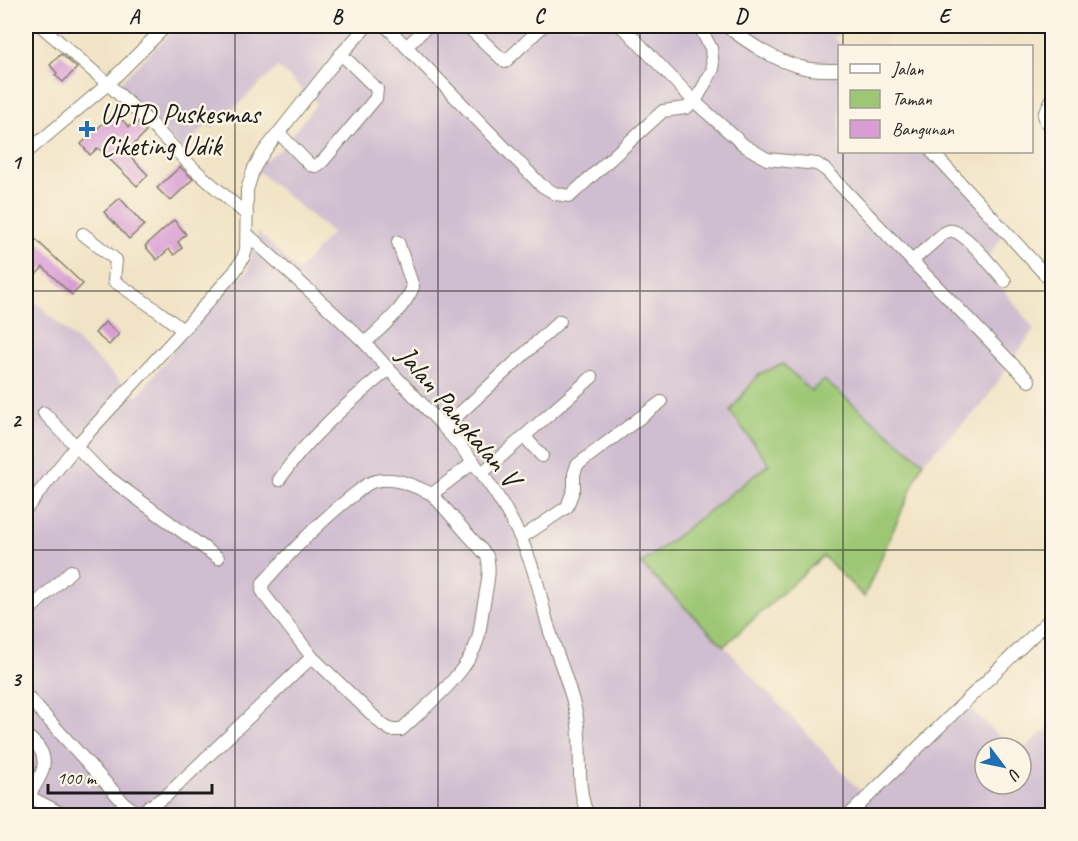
<svg xmlns="http://www.w3.org/2000/svg" width="1078" height="841" font-family="Caveat,sans-serif">
	<style>
		.industrial { fill: #cfbdd0 }
		.green { fill: #9dc774; stroke: #5c7248; stroke-width: 1.5 }
		.building { fill: #d89dd5 }
		.lines { fill: none; stroke-linecap: round; stroke-linejoin: round }
		.minor-casing { stroke: #868070; stroke-width: 14 }
		.minor { stroke: #fff; stroke-width: 12 }
		.grid { fill: none; stroke: #1c1c1c; stroke-width: 1.5; stroke-opacity: 0.55 }
		.poi-dot { fill: #1f6fb2; stroke: #fcf5e5; stroke-width: 2 }
		.labels { text-anchor: middle; dominant-baseline: central; stroke-width: 5; stroke-linejoin: round; paint-order: stroke }
		.poi-label { font-size: 28px; fill: #1c1c1c; stroke: #fcf5e5; text-anchor: start }
		.street-label { font-size: 28px; fill: #1c1c1c; stroke: #fcf5e5 }
		.neatline { fill: none; stroke: #1c1c1c; stroke-width: 2 }
		.grid-label { font-size: 20px; text-anchor: middle; font-weight: bold; fill: #1c1c1c }
	</style>
	<rect width="100%" height="100%" fill="#fcf5e5"/>
	<filter id="ink" filterUnits="userSpaceOnUse"><feTurbulence type="fractalNoise" baseFrequency=".0167" numOctaves="2"/><feDisplacementMap in="SourceGraphic" scale="12" xChannelSelector="R" yChannelSelector="G"/><feConvolveMatrix kernelMatrix="1 2 1 2 8 2 1 2 1" color-interpolation-filters="sRGB"/></filter>
	<filter id="wash" filterUnits="userSpaceOnUse"><feTurbulence type="fractalNoise" baseFrequency=".008" numOctaves="4" result="noise"/><feDisplacementMap in="SourceGraphic" scale="24" xChannelSelector="R" yChannelSelector="G"/><feGaussianBlur stdDeviation="1.35" result="paint"/><feColorMatrix in="noise" values="0 0 0 0 0 0 0 0 0 0 0 0 0 0 0 0 0 1.4 0 .05"/><feComposite in="paint" operator="in"/></filter>
	<g filter="url(#wash)">
		<rect width="100%" height="100%" fill="#f1e3c5"/>
		<!-- industrial -->
		<polygon class="industrial" points="177,26 858,26 833,37 842,46 840,46 840,152 943,152 1008,226 984,265 1034,329 982,405 923,462 824,380 811,392 730,411 769,463 642,564 724,646 862,793 963,701 1011,748 985,748 985,784 1021,784 1021,751 1052,725 1052,815 26,815 26,293 137,397 225,284 247,272 258,232 298,271 332,233 254,168 280,150 317,103 278,67 213,128 206,125 182,150 117,86"/>
		<!-- green -->
		<polygon class="green" points="783,364 811,391 824,380 923,462 864,597 823,556 724,646 641,564 769,464 730,411 759,374"/>
		<g id="blocks">
			<!-- building -->
			<g class="building">
				<polygon points="61,54 77,68 63,82 55,75 57,73 50,65"/>
				<polygon points="115,112 129,127 135,121 146,132 126,152 148,175 137,186 98,148 90,155 81,144"/>
				<polygon points="180,167 193,179 170,201 157,188"/>
				<polygon points="120,198 144,225 129,239 104,212"/>
				<polygon points="174,220 186,234 178,242 182,248 174,255 169,249 157,260 145,246"/>
				<polygon points="32,236 83,284 72,295 43,267 26,285 26,243"/>
				<polygon points="105,322 119,334 109,345 95,333"/>
			</g>
		</g>
	</g>
	<g filter="url(#ink)">
		<use href="#blocks" fill-opacity="0" stroke="#868070" stroke-width="1.5"/>
		<g class="lines">
			<defs>
				<g id="minor">
					<polyline points="41,26 108,84 150,123 194,169 247,215"/>
					<polyline points="386,26 541,185 556,194 570,196 663,111 686,108 695,102 628,32 620,26"/>
					<polyline points="467,26 505,62 543,26"/>
					<polyline points="699,26 711,48 713,69 695,102 745,146 767,159 817,164 826,170 912,261 1029,381"/>
					<path d="M726 26C749 43 773 60 801 67 813 71 827 70 840 70"/>
					<polyline points="407,46 428,26"/>
					<polyline points="1052,99 1044,115 1046,121 1052,126"/>
					<polyline points="279,133 310,165 316,166 323,161 376,98 377,89 341,54"/>
					<polyline points="932,152 1052,282"/>
					<polyline points="26,153 108,84 166,26"/>
					<polyline points="83,234 116,260 114,281 158,311 183,330"/>
					<path d="M247 234C286 270 326 305 364 342 376 355 388 369 401 382 459 442 513 499 537 582 542 599 545 618 551 635 559 661 570 686 576 713 584 747 574 783 588 816"/>
					<path d="M912 261 944 233C948 231 949 230 953 231 967 234 995 270 1005 281"/>
					<path d="M365 343C382 327 404 309 413 287L398 242"/>
					<polyline points="44,413 101,472 218,558"/>
					<polyline points="445,427 560,321"/>
					<polyline points="524,436 542,456"/>
					<polyline points="482,473 592,377"/>
					<path d="M279 480C308 437 349 402 389 369"/>
					<path d="M432 494 487 556C491 570 487 584 485 598 482 611 481 626 478 639 467 675 427 705 401 730H391L383 725 312 657 266 597 262 590 263 583C291 552 319 522 352 496 359 491 366 483 375 481 395 476 414 486 432 494L474 462"/>
					<polyline points="26,509 76,446 183,330 235,271 243,258 246,250 247,190 254,168 265,150 341,54 367,26"/>
					<polyline points="521,538 567,507 574,488 574,474 577,465 661,402"/>
					<polyline points="26,613 71,571"/>
					<polyline points="26,695 124,803 133,810 141,812 166,796 312,657"/>
					<path d="M26 735C30 739 36 743 39 748 52 766 35 785 26 800"/>
					<polyline points="28,796 66,816"/>
					<polyline points="848,816 1052,617"/>
				</g>
			</defs>
			<!-- minor casing -->
			<use href="#minor" class="minor-casing"/>
			<!-- minor -->
			<use href="#minor" class="minor"/>
		</g>
	</g>
	<!-- grid -->
	<path class="grid" d="M235 26V816M438 26V816M640 26V816M843 26V46M843 152V816M26 291H1052M26 550H1052"/>
	<!-- markers -->
	<path class="poi-dot" d="M84 120h6v6h6v6h-6v6h-6v-6h-6v-6h6z"/>
	<g class="labels">
		<!-- poi labels -->
		<g class="poi-label">
			<text x="100" y="113">UPTD Puskesmas<tspan x="100" dy="32">Ciketing Udik</tspan></text>
		</g>
		<!-- street labels -->
		<g class="street-label">
			<text transform="translate(459 416) rotate(50)">Jalan Pangkalan V</text>
		</g>
	</g>
	<!-- margin -->
	<rect width="1078" height="841" fill="none" stroke="#fcf5e5" stroke-width="66"/>
	<!-- legend -->
	<rect x="838" y="45" width="195" height="108" fill="#fcf5e5" stroke="#a29e95" stroke-width="1.5"/>
	<rect x="850" y="64" width="30" height="9" fill="#ffffff" stroke="#a29e95" stroke-width="1.5"/>
	<text x="892" y="75" font-size="18" fill="#1c1c1c">Jalan</text>
	<rect x="850" y="90" width="30" height="18" fill="#9dc774" stroke="#a29e95" stroke-width="1.5"/>
	<text x="892" y="105" font-size="18" fill="#1c1c1c">Taman</text>
	<rect x="850" y="120" width="30" height="18" fill="#d89dd5" stroke="#a29e95" stroke-width="1.5"/>
	<text x="892" y="135" font-size="18" fill="#1c1c1c">Bangunan</text>
	<!-- north arrow -->
	<g transform="translate(1003 766) rotate(122)"><circle r="28" fill="#fcf5e5" stroke="#a29e95" stroke-width="1.5"/>
	<path d="M0-4.5L10 22L0 15L-10 22Z" fill="#1f6fb2"/>
	<text y="-9" font-size="16" font-weight="bold" text-anchor="middle" fill="#1c1c1c">U</text>
	</g>
	<!-- scale -->
	<path d="M48 784v9h164v-9" fill="none" stroke="#1c1c1c" stroke-width="3"/>
	<text x="57" y="784" font-size="18" fill="#1c1c1c" stroke="#fcf5e5" stroke-width="4.5" paint-order="stroke">100 m</text>
	<rect x="33" y="33" width="1012" height="775" class="neatline"/>
	<g class="grid-label">
		<text x="134" y="23">A</text>
		<text x="337" y="23">B</text>
		<text x="539" y="23">C</text>
		<text x="741" y="23">D</text>
		<text x="944" y="23">E</text>
		<text x="16" y="169">1</text>
		<text x="16" y="427">2</text>
		<text x="16" y="686">3</text>
	</g>
</svg>
